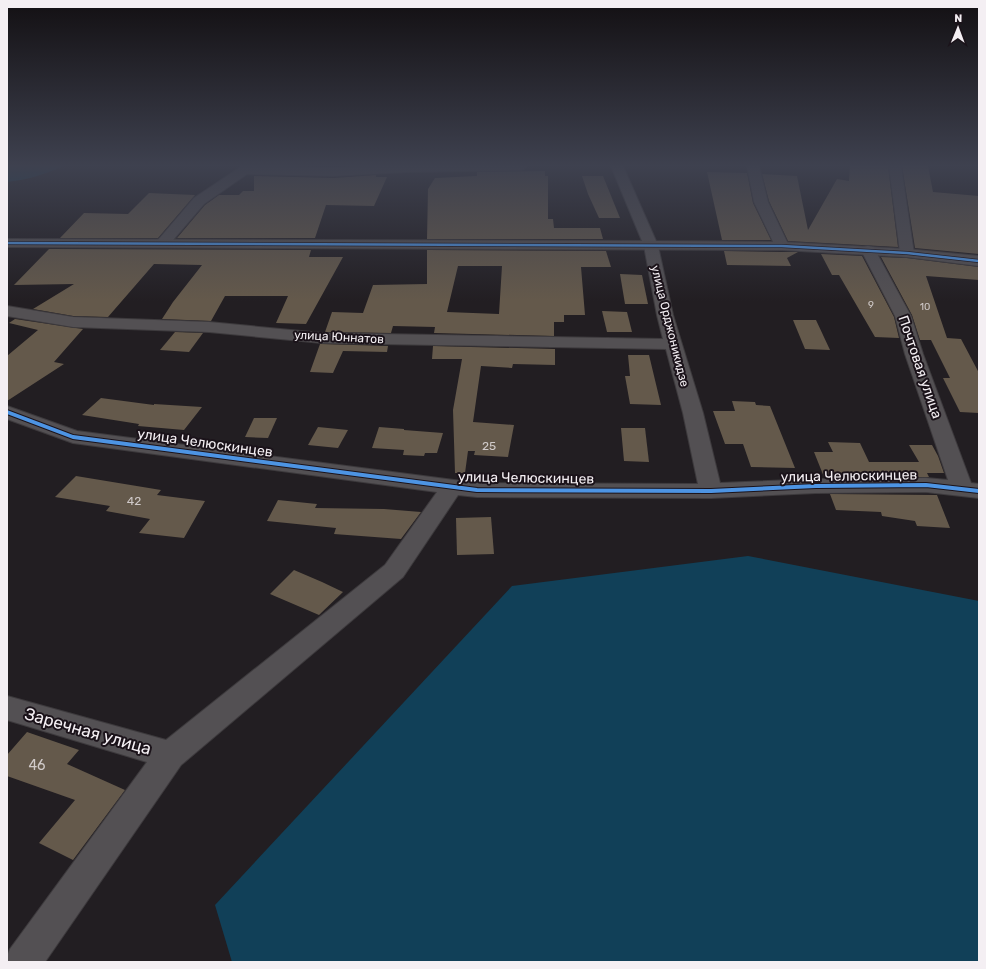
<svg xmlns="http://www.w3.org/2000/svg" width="986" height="969" font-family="Rubik,sans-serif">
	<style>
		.water { fill: #114058 }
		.building { fill: #64594b; fill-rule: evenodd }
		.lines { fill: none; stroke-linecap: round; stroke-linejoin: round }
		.minor-casing { stroke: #3d3a3d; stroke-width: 2 }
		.tertiary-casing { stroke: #3d3a3d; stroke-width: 2 }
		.minor { fill: #535053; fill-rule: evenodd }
		.tertiary { fill: #535053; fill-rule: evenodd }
		.cycleway-far1-casing { stroke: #1b131a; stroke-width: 4 }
		.cycleway-casing { stroke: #1b131a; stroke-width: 6 }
		.cycleway-far1 { stroke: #4d94e3; stroke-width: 2.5 }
		.cycleway { stroke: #4d94e3; stroke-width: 4 }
		.labels { text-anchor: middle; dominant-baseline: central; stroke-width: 4; stroke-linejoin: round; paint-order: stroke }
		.far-number-label { font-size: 10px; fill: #d0cac9 }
		.far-street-label { font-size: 12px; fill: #f4eff3; stroke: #1b131a }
		.number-label { font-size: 12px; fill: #d0cac9 }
		.street-label { font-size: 14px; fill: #f4eff3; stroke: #1b131a }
		.near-number-label { font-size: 14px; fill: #d0cac9 }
		.near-street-label { font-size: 17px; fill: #f4eff3; stroke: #1b131a }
	</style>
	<rect width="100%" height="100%" fill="#221e22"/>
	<!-- water -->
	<g class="water">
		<path d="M7 166H64C46 174 27 180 7 182Z"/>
		<polygon points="748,556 979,601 979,962 232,962 215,905 512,586"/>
	</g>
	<!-- building -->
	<g class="building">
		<polygon points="850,166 888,166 898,247 788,241 769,201 762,174 797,176 808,230 837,179 849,181"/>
		<polygon points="902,166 928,166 933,192 979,196 979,254 915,248"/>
		<polygon points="545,171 545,176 548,176 548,219 553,219 554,228 600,228 603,239 427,239 428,189 435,178 477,176 477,172"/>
		<polygon points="707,172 747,173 753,203 771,240 722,240"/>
		<polygon points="376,175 376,177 387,177 374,206 326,205 315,238 177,238 205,205 219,195 239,195 243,191 254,191 254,176 334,178"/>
		<polygon points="582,176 603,176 620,218 599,218 588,194"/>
		<polygon points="149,193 195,195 158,238 60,238 84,213 128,214"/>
		<polygon points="49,249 311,250 309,257 343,257 306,324 276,323 288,296 225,296 211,321 162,319 173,302 202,265 154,264 108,317 73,316 33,309 74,284 14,285"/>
		<path d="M427 250 606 251 611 267H581L585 315H564V322H554V336L434 333 435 327 393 326 391 333 325 332 332 312 363 313 373 285 427 284ZM458 266H502L499 314 447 312Z"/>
		<polygon points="724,251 782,252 798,252 787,258 791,266 727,265"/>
		<polygon points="821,254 862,256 894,317 899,338 875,337 839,275 832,275"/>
		<polygon points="881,257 907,258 979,267 979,280 926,276 947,338 961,339 979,373 979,413 960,412 943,378 950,378 931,340 920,340 912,315"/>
		<polygon points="620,274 642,275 648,304 625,304"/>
		<polygon points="602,311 627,312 632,332 607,332"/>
		<polygon points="15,319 83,329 54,362 64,364 7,401 7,356 38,330 9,323"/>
		<polygon points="793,320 816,320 830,350 805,349"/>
		<polygon points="175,332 203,333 189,352 160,350"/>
		<polygon points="320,344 322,344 388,346 387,352 343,351 333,373 310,372"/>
		<polygon points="433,346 555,349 555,365 513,364 512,368 481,366 473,422 514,425 508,457 474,455 475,451 468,451 465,473 455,473 453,410 462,359 432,359"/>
		<polygon points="628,355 649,355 661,405 630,404 625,376 630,376"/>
		<polygon points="101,398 154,405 154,404 202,407 184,430 138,426 139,424 82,415"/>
		<polygon points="732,401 755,402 756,405 770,406 795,468 751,467 743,444 725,444 713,411 735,411"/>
		<polygon points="254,418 277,418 268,438 245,437"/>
		<polygon points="318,427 348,430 338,448 308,445"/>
		<polygon points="379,427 404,429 404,430 443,433 437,453 425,453 424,456 403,455 404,450 372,448"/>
		<polygon points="621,428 645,428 649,462 624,461"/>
		<polygon points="828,442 860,443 869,462 919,462 909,445 932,445 938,456 944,473 927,473 929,477 824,477 814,452 833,452"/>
		<polygon points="76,476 161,490 157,495 205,501 184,538 139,533 150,519 106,511 110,506 55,497"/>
		<polygon points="830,494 937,495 950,528 917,526 915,521 882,516 881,512 836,510"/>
		<polygon points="278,500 317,504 315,508 384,509 421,512 401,539 334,534 336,528 267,521"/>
		<polygon points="491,517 494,554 457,555 456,518"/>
		<polygon points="294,570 322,582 343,592 319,615 270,594"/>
		<polygon points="27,732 79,750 67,764 125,790 73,860 39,843 75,800 7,776 7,755"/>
	</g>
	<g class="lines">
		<defs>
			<g id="minor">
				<polygon points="242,166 334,168 381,166 526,166 524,169 520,170 406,172 334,176 247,174 204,204 168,246 163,247 158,246 156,243 158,240 194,198"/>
				<polygon points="747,166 759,166 768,202 789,246 787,249 782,250 777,249 775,246 754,202"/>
				<polygon points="889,166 901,166 914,253 912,256 907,257 902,256 900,253"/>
				<polygon points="651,242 656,243 658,246 673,315 703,413 720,483 816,479 926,478 948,480 905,354 895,316 861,250 863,247 868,246 873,247 875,250 911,316 923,354 971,483 979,484 979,498 926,492 816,493 711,498 477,497 458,495 403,577 181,765 45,962 7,962 7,956 10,949 147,762 7,720 7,696 166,740 385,565 437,492 73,443 7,419 7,406 77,431 477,483 698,484 683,413 666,349 322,343 209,332 73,327 7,316 7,306 73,317 209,322 322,333 663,339 657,315 644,246 646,243"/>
			</g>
			<polygon id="tertiary" points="611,166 623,166 656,241 782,242 907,249 979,256 979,266 907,257 782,250 7,247 7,239 642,241"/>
		</defs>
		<!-- minor casing -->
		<use href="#minor" class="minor-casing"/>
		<!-- tertiary casing -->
		<use href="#tertiary" class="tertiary-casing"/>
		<!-- minor -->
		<use href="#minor" class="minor"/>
		<!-- tertiary -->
		<use href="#tertiary" class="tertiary"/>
		<defs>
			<polyline id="cycleway-far1" points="7,243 782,246 907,253 979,261"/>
			<polyline id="cycleway" points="7,412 73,437 477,490 711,491 816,486 926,485 979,491"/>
		</defs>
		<!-- cycleway-far1 casing -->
		<use href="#cycleway-far1" class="cycleway-far1-casing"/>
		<!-- cycleway casing -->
		<use href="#cycleway" class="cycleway-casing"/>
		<!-- cycleway-far1 -->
		<use href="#cycleway-far1" class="cycleway-far1"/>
		<!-- cycleway -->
		<use href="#cycleway" class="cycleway"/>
	</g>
	<!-- sky -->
	<linearGradient id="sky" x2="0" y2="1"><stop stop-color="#131013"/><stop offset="0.55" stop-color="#3e414f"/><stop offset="1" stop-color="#3e414f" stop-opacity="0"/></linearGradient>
	<rect width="986" height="301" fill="url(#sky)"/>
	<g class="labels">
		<!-- far-number labels -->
		<g class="far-number-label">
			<text x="871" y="305">9</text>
			<text x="925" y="307">10</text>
		</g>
		<!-- far-street labels -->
		<g class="far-street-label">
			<text transform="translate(670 326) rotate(76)">улица Орджоникидзе</text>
			<text transform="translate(339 337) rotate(3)">улица Юннатов</text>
		</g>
		<!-- number labels -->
		<g class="number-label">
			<text x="489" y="446">25</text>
			<text x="134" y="501">42</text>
		</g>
		<!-- street labels -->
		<g class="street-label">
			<text transform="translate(920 367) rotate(71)">Почтовая улица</text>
			<text transform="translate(205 443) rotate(8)">улица Челюскинцев</text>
			<text transform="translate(849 476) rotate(-1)">улица Челюскинцев</text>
			<text transform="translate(526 478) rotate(1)">улица Челюскинцев</text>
		</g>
		<!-- near-number labels -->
		<g class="near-number-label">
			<text x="37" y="765">46</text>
		</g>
		<!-- near-street labels -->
		<g class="near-street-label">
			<text transform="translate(88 731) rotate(16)">Заречная улица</text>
		</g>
	</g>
	<!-- border -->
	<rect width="986" height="969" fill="none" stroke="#f4eff3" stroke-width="16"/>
	<!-- north arrow -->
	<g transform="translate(958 28) rotate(1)" stroke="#1b131a" stroke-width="3" paint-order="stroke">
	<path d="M0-3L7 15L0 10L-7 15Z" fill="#f4eff3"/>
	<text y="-6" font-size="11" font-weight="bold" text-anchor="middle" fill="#f4eff3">N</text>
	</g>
</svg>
